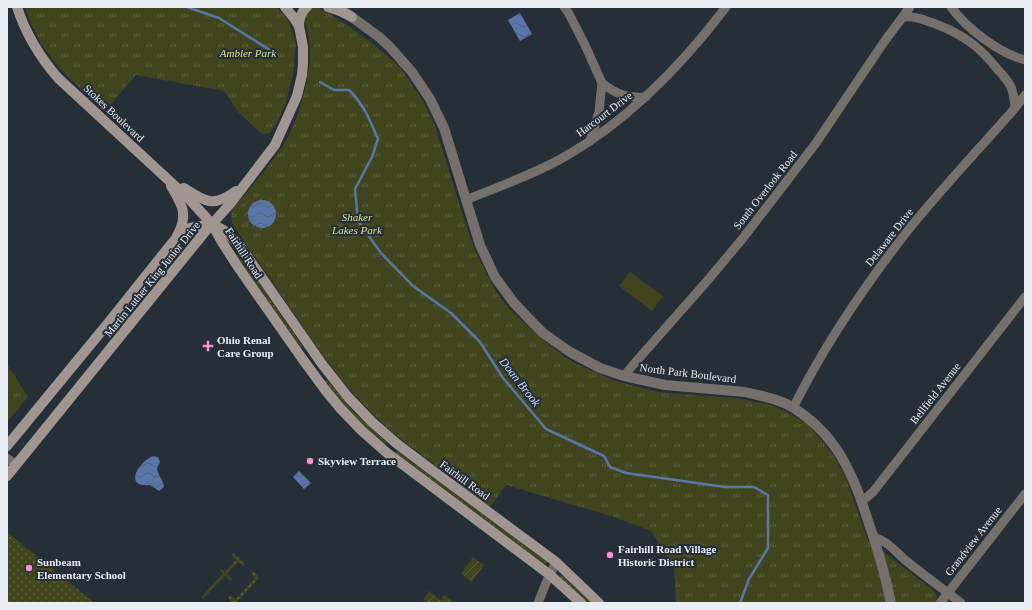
<svg xmlns="http://www.w3.org/2000/svg" width="1032" height="610" font-family="'Times New Roman',serif">
	<style>
		.grass { fill: url(#grass-dots) }
		.park { fill: url(#park-tufts) }
		.garden { fill: url(#garden-furrows) }
		.pitch { fill: #40451e }
		.water { fill: url(#water-waves) }
		.lines { fill: none; stroke-linecap: round; stroke-linejoin: round }
		.stream { stroke: #5877a8; stroke-width: 2.5 }
		.minor { stroke: #76706d; stroke-width: 9 }
		.tertiary { stroke: #76706d; stroke-width: 10 }
		.secondary { stroke: #a09590; stroke-width: 10 }
		.poi-dot { fill: #f591d2; stroke: #262e38; stroke-width: 1.5 }
		.labels { text-anchor: middle; dominant-baseline: central; stroke-width: 4; stroke-linejoin: round; paint-order: stroke }
		.park-label { font-size: 11px; font-style: italic; fill: #d4e288; stroke: #262e38 }
		.street-label { font-size: 11px; fill: #e9eef5; stroke: #262e38 }
		.poi-label { font-size: 11px; font-weight: bold; fill: #e9eef5; stroke: #262e38; text-anchor: start }
		.water-label { font-size: 12px; font-style: italic; fill: #c9dcfa; stroke: #262e38 }
	</style>
	<defs>
		<pattern id="grass-dots" width="8" height="8" patternUnits="userSpaceOnUse"><rect width="8" height="8" fill="#40451e"/><path d="M2 2h.1M6 6h.1" fill="none" stroke="#5c603f" stroke-width="1.8" stroke-linecap="round"/></pattern>
		<pattern id="park-tufts" width="24" height="20" patternUnits="userSpaceOnUse"><rect width="24" height="20" fill="#40451e"/><path d="M3 7l-1-3M5 7V3M7 7l1-3M15 17l-1-3M17 17v-4M19 17l1-3" fill="none" stroke="#5c603f"/></pattern>
		<pattern id="garden-furrows" width="10" height="10" patternUnits="userSpaceOnUse"><rect width="10" height="10" fill="#40451e"/><path d="M-1 1l2-2M0 10L10 0M9 11l2-2" fill="none" stroke="#5c603f"/></pattern>
		<pattern id="water-waves" width="16" height="10" patternUnits="userSpaceOnUse"><rect width="16" height="10" fill="#5877a8"/><path d="M0 5q4-4 8 0t8 0" fill="none" stroke="#50617e"/></pattern>
	</defs>
	<rect width="100%" height="100%" fill="#262e38"/>
	<!-- grass -->
	<g class="grass">
		<polygon points="239,254 302,345 302,347 300,348 236,255"/>
		<polygon points="327,380 354,412 386,442 384,445 362,426 324,382"/>
		<polygon points="397,451 547,562 544,566 394,454"/>
		<polygon points="7,532 95,603 7,603"/>
		<polygon points="233,553 245,564 245,565 243,566 238,562 227,574 232,579 231,581 225,576 203,599 201,597 223,574 220,570 220,568 225,572 236,560 232,556"/>
		<polygon points="252,572 255,572 258,576 258,579 236,603 232,603 232,602 229,599 228,597 230,595 236,599 255,578 251,574"/>
		<polygon points="560,575 563,576 592,603 587,603 559,578 559,576"/>
	</g>
	<!-- park -->
	<g class="park">
		<path d="M25 7H277L288 20 296 43 293 74 286 103 277 122 270 133 262 134 239 113 224 91 136 75 105 111C68 77 41 57 25 7Z"/>
		<path d="M313 8H318L325 11 346 24 373 44 400 67 423 101 435 126 466 225 474 248 483 267 497 293 506 305 525 324 541 338 565 357 579 365 616 381 657 392 733 398 767 404 783 410 807 424 820 438 836 459 846 478 867 539 933 590C937 594 938 598 935 603H676L674 567 651 531 611 516 506 485 490 507 389 430 362 403 344 383 323 356 233 225C230 218 230 214 234 207 252 186 270 166 285 142 296 123 303 101 307 79 311 59 312 39 304 19L310 9Z"/>
		<polygon points="7,364 28,397 7,422"/>
	</g>
	<!-- garden -->
	<g class="garden">
		<circle cx="261" cy="213" r="17"/>
		<polygon points="473,557 484,565 472,582 461,574"/>
		<polygon points="429,591 441,600 444,595 455,603 426,603 423,600"/>
	</g>
	<!-- pitch -->
	<polygon class="pitch" points="630,272 663,296 652,311 619,286"/>
	<!-- water -->
	<g class="water">
		<polygon points="520,13 532,34 520,41 508,20"/>
		<circle cx="262" cy="214" r="14"/>
		<path d="M153 456 158 457 160 462 157 469C158 475 163 480 164 487L159 491 150 485C123 488 138 462 153 456Z"/>
		<polygon points="299,471 311,483 304,489 293,477"/>
	</g>
	<g class="lines">
		<!-- stream -->
		<g class="stream">
			<polyline points="187,7 219,18 273,52"/>
			<path d="M320 82 334 90H349C365 106 369 119 378 139L372 157 355 189 358 221 381 253 413 286 451 313 480 342 503 378 546 429 604 456 610 467 626 473 725 487H754L768 495V548L749 579 740 603"/>
		</g>
		<!-- minor -->
		<g class="minor">
			<polyline points="564,7 568,12 585,45 602,83 599,112 590,141"/>
			<path d="M951 7C967 29 999 53 1025 60"/>
			<path d="M903 17C917 16 925 20 938 25 964 35 981 48 998 70 1003 75 1008 81 1011 87 1014 94 1014 101 1015 108"/>
			<path d="M602 83C617 95 627 98 646 97"/>
			<path d="M466 200C500 186 535 174 566 156 630 119 682 65 726 7"/>
			<polyline points="116,313 130,324"/>
			<polyline points="624,376 633,365 708,280 743,238 816,143 884,42 910,7"/>
			<path d="M793 408C825 344 865 285 909 229 943 187 980 148 1015 108L1025 95"/>
			<polyline points="7,458 16,465"/>
			<polyline points="861,500 866,498 873,492 1025,297"/>
			<path d="M874 537C887 541 894 550 904 559 922 574 942 588 961 603"/>
			<polyline points="538,603 546,583 556,562"/>
			<polyline points="940,603 1025,494"/>
		</g>
		<!-- tertiary -->
		<path class="tertiary" d="M345 12 379 37 389 46 412 72 430 99 444 128 480 245 495 277 514 303 534 324 543 333 570 352 600 368 624 376 665 385 745 392C762 396 779 399 794 408 809 418 822 429 832 443 849 465 859 492 867 518 877 546 885 574 891 603"/>
		<!-- secondary -->
		<g class="secondary">
			<path d="M17 7C26 35 39 56 58 78L189 199 212 224 222 242 238 267 301 357 326 391 340 408 361 430 387 453 406 467 550 575 581 603"/>
			<polyline points="328,7 340,11 352,17"/>
			<path d="M299 26C299 18 301 12 307 7"/>
			<path d="M171 186C182 205 189 214 177 236"/>
			<path d="M184 188C206 202 213 208 236 191"/>
			<polyline points="213,224 225,231 240,246 322,364 348,397 372,422 396,443 425,465 556,562 599,603"/>
			<polyline points="7,446 109,322 176,238 184,231 190,228 212,224"/>
			<polyline points="7,476 204,233 230,204 275,145 297,96 302,75 303,63 303,47 299,26 294,18 285,7"/>
		</g>
	</g>
	<!-- markers -->
	<g class="poi-dot">
		<path d="M206 340h4v4h4v4h-4v4h-4v-4h-4v-4h4z"/>
		<circle cx="310" cy="461" r="4"/>
		<circle cx="610" cy="555" r="4"/>
		<circle cx="29" cy="568" r="4"/>
	</g>
	<g class="labels">
		<!-- park labels -->
		<g class="park-label">
			<text x="248" y="53">Ambler Park</text>
			<text x="357" y="217">Shaker<tspan x="357" dy="13">Lakes Park</tspan></text>
		</g>
		<!-- street labels -->
		<g class="street-label">
			<text transform="translate(114 113) rotate(43)">Stokes Boulevard</text>
			<text transform="translate(604 114) rotate(-37)">Harcourt Drive</text>
			<text transform="translate(765 190) rotate(-52)">South Overlook Road</text>
			<text transform="translate(889 237) rotate(-52)">Delaware Drive</text>
			<text transform="translate(244 253) rotate(57)">Fairhill Road</text>
			<text transform="translate(152 279) rotate(-51)">Martin Luther King Junior Drive</text>
			<text transform="translate(688 373) rotate(7)">North Park Boulevard</text>
			<text transform="translate(935 393) rotate(-52)">Bellfield Avenue</text>
			<text transform="translate(465 480) rotate(36)">Fairhill Road</text>
			<text transform="translate(973 541) rotate(-52)">Grandview Avenue</text>
		</g>
		<!-- poi labels -->
		<g class="poi-label">
			<text x="217" y="340">Ohio Renal<tspan x="217" dy="13">Care Group</tspan></text>
			<text x="318" y="461">Skyview Terrace</text>
			<text x="618" y="549">Fairhill Road Village<tspan x="618" dy="13">Historic District</tspan></text>
			<text x="37" y="562">Sunbeam<tspan x="37" dy="13">Elementary School</tspan></text>
		</g>
		<!-- water labels -->
		<g class="water-label">
			<text transform="translate(520 382) rotate(52)">Doan Brook</text>
		</g>
	</g>
	<!-- border -->
	<rect width="1032" height="610" fill="none" stroke="#e9eef5" stroke-width="16"/>
</svg>
